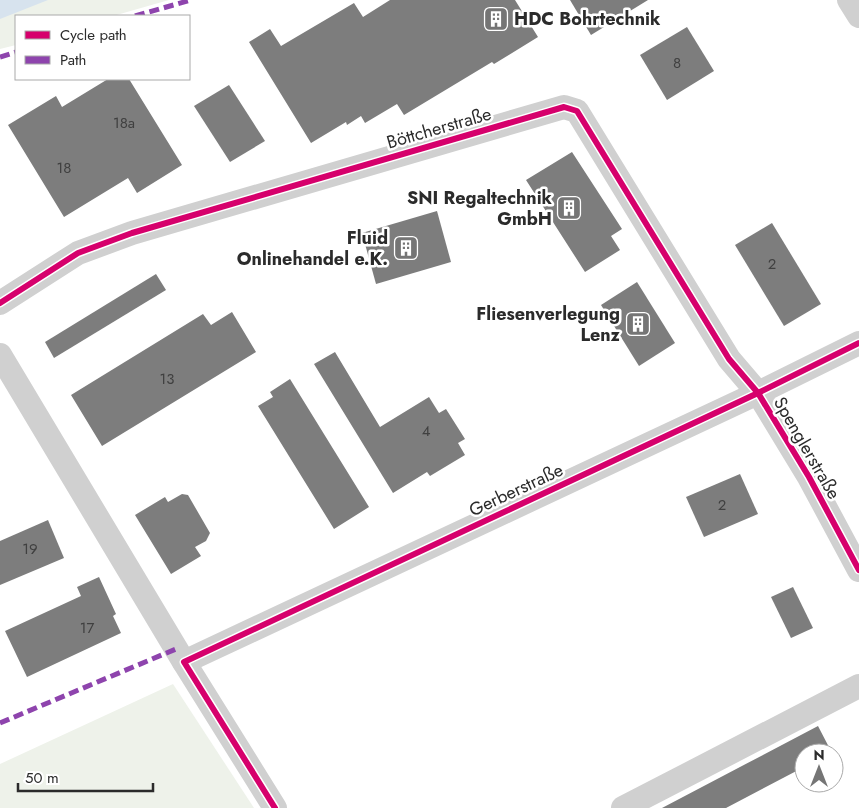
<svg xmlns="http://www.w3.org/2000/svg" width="859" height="808" font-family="Jost,sans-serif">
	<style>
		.green { fill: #eef2ea }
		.water { fill: #d7e3ee }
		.building { fill: #7d7d7d }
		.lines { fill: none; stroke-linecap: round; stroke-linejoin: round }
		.minor { stroke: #d0d0d0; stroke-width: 24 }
		.quiet { stroke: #8e44ad; stroke-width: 5; stroke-dasharray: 10 5; stroke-linecap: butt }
		.cycleway-casing { stroke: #fff; stroke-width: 9 }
		.cycleway { stroke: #d6006c; stroke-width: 6 }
		.labels { text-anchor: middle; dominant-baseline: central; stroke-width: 5; stroke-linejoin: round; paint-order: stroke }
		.number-label { font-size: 15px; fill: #404040 }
		.poi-label { font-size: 18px; font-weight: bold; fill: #2b2b2b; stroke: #fff; text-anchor: end }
		.street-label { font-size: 18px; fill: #2b2b2b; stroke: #fff }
	</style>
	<rect width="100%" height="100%" fill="#fff"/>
	<!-- green -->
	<g class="green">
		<polygon points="0,0 169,0 113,16 16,16 16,45 0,49"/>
		<polygon points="173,684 254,808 0,808 0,764"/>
	</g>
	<!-- water -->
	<polygon class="water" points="0,0 48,0 0,19"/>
	<!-- building -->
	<g class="building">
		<polygon points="390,0 515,0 538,37 494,64 492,62 404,115 397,104 365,123 361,116 347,125 346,122 311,143 249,42 270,29 281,46 354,3 363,17"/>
		<polygon points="570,0 648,0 591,35"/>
		<polygon points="687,27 714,71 667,100 640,55"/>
		<polygon points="108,79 129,79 182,165 137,193 128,178 64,217 8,125 56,96 62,107"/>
		<polygon points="229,85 265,141 230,162 194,106"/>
		<polygon points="572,152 622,229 611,236 620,250 585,272 526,180"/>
		<polygon points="437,211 451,262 376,284 362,233"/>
		<polygon points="772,223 821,304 784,326 735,245"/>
		<polygon points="156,274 166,290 54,358 45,342"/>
		<polygon points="637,282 675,343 639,366 601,305"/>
		<polygon points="232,312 256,352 102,446 71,395 203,314 211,325"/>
		<polygon points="335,352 380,427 429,397 439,413 446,409 465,439 458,443 465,455 430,476 427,472 393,493 314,364"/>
		<polygon points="290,379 369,507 334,529 258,406 273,397 270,392"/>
		<polygon points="740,474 758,514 704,537 686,497"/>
		<polygon points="182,494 188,495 210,533 206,541 195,547 201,556 171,574 135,515 165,497 168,502"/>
		<polygon points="48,520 64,558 0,585 0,541"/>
		<polygon points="99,577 116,614 113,616 121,633 27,677 5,631 81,596 77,587"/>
		<polygon points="793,587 813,628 791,638 771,597"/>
		<polygon points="818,726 832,753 804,753 804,767 726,808 662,808"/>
	</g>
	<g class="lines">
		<!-- minor -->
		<g class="minor">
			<polyline points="849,0 859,16"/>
			<polyline points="0,303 78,253 132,233 564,107 577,111 729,359 758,393 809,477 859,570"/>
			<polyline points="0,355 184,662 275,808"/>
			<polyline points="184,662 758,393 859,343"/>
			<polyline points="623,808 859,686"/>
		</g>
		<!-- quiet -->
		<g class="quiet">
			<polyline points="135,16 191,0"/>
			<polyline points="0,57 16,52"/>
			<polyline points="0,723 176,649"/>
		</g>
		<defs>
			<g id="cycleway">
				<polyline points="0,303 78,253 132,233 564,107 577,111 729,359 758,393 809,477 859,570"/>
				<polyline points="275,808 184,662 758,393 859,343"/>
			</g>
		</defs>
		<!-- cycleway casing -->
		<use href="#cycleway" class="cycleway-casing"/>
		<!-- cycleway -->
		<use href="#cycleway" class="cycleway"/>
	</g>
	<!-- icons -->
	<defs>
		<symbol id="building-square" viewBox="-11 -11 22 22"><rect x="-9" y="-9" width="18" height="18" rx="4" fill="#757575" stroke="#fff"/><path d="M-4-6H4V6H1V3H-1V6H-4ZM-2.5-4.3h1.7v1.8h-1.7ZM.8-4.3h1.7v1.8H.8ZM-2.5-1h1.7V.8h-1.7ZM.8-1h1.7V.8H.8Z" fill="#fff"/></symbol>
	</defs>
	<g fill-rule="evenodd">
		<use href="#building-square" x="482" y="5" width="28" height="28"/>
		<use href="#building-square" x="555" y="194" width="28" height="28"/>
		<use href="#building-square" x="392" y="234" width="28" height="28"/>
		<use href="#building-square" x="624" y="310" width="28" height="28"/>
	</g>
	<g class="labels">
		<!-- number labels -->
		<g class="number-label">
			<text x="677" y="63">8</text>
			<text x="124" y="123">18a</text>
			<text x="64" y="168">18</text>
			<text x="772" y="264">2</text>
			<text x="167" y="379">13</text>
			<text x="426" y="431">4</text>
			<text x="722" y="505">2</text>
			<text x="30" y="549">19</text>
			<text x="87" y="628">17</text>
		</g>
		<!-- poi labels -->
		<g class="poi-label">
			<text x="514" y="19" text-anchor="start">HDC Bohrtechnik</text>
			<text x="552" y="198">SNI Regaltechnik<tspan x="552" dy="21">GmbH</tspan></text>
			<text x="388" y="238">Fluid<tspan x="388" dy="21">Onlinehandel e.K.</tspan></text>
			<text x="620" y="314">Fliesenverlegung<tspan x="620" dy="21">Lenz</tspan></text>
		</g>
		<!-- street labels -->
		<g class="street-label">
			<text transform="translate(439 128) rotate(-16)">Böttcherstraße</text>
			<text transform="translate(807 448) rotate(60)">Spenglerstraße</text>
			<text transform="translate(516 490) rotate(-25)">Gerberstraße</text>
		</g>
	</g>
	<!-- legend -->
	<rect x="15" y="15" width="175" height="65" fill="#ffffff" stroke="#aaaaaa"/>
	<rect x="25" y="31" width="25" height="8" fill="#d6006c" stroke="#aaaaaa"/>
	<text x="60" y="40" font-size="15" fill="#2b2b2b">Cycle path</text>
	<rect x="25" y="56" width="25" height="8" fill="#8e44ad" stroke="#aaaaaa"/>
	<text x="60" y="65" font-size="15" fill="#2b2b2b">Path</text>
	<!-- north arrow -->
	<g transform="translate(819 768)"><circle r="24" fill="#ffffff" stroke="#aaaaaa"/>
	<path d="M0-4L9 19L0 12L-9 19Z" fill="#757575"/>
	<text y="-8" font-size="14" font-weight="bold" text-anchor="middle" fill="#2b2b2b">N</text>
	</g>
	<!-- scale -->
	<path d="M18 783v8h135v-8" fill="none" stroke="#2b2b2b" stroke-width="2.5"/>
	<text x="25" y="783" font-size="15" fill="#2b2b2b" stroke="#ffffff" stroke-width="4" paint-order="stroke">50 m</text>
</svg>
